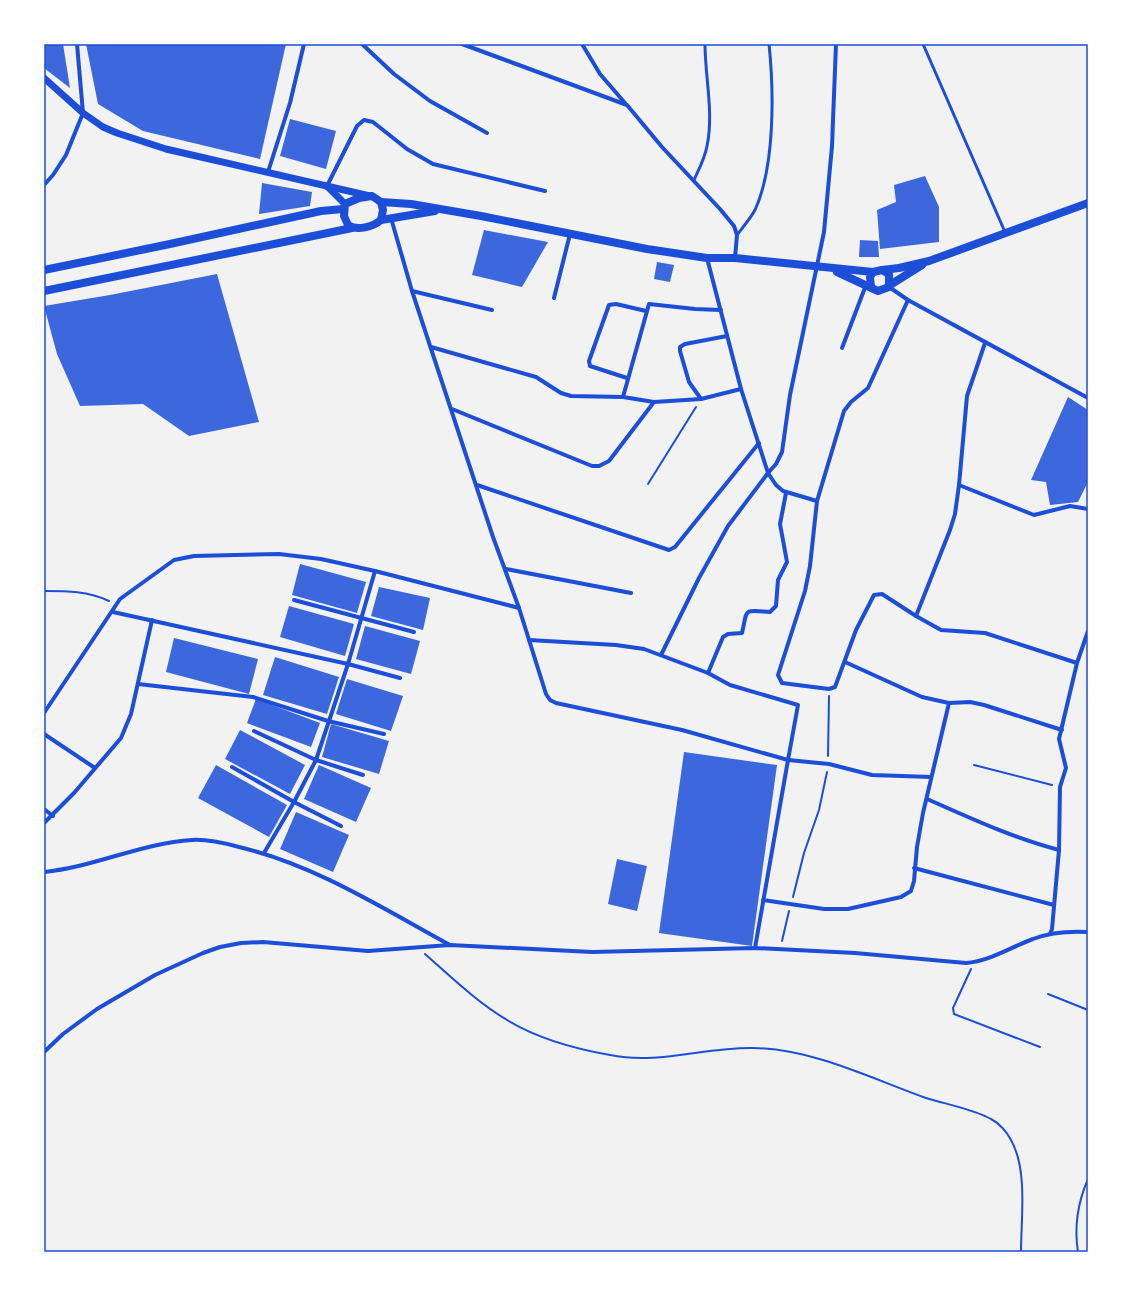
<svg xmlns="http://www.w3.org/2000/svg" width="1132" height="1296" font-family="'Alegreya Sans',sans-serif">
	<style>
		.building { fill: #3d67dc }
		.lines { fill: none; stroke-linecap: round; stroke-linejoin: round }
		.path { stroke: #1d4ed8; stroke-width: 2 }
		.service { stroke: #1d4ed8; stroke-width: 3 }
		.minor { stroke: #1d4ed8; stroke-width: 4 }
		.tertiary { stroke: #1d4ed8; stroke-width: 7 }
		.secondary { stroke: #1d4ed8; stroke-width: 8 }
		.neatline { fill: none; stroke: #1d4ed8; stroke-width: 1.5 }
	</style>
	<rect width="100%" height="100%" fill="#f2f2f2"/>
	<!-- building -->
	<g class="building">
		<polygon points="44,44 63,44 70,88 44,68"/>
		<polygon points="86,44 286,44 260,159 143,131 98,104"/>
		<polygon points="290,119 336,131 326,169 280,156"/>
		<polygon points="925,176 939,207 939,242 880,249 877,210 896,202 894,185"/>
		<polygon points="262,183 312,192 310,206 259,214"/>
		<polygon points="484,230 548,242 522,287 472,275"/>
		<polygon points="860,240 878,241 879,257 859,257"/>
		<polygon points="657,262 674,265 670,282 654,279"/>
		<polygon points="217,274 259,422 189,436 143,404 80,406 57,354 44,306 110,295"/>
		<polygon points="1068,397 1088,410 1088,482 1078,502 1050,505 1046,482 1031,480"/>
		<polygon points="300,564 366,582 357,613 292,595"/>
		<polygon points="379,587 430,598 423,630 371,616"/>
		<polygon points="289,606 354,624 345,656 280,637"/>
		<polygon points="365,626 420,641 411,674 356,659"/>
		<polygon points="174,638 258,659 249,694 166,672"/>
		<polygon points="275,657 339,677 327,714 263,695"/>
		<polygon points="347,679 403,696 391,731 336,714"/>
		<polygon points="256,699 320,723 311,747 247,723"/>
		<polygon points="331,724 389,741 379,774 322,757"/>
		<polygon points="240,730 305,765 290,794 225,759"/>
		<polygon points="684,752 777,765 752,946 659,933"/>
		<polygon points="216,765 287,805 269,837 198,798"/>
		<polygon points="319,765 371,788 356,822 304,799"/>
		<polygon points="296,812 349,835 333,872 280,849"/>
		<polygon points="617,859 647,866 637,911 608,904"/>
	</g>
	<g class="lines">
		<!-- path -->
		<g class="path">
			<polyline points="648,484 696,407"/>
			<path d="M44 591C67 591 88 591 109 601"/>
			<polyline points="828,756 829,696"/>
			<polyline points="974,765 1052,785"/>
			<polyline points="793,897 804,853 819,810 827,772"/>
			<polyline points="782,941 789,911"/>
			<path d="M425 954C451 977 477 1002 507 1020 538 1039 576 1049 610 1055 658 1065 705 1047 753 1048 813 1049 870 1078 926 1098 945 1104 973 1109 991 1119 999 1123 1007 1132 1011 1140 1028 1170 1021 1219 1021 1252"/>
			<polyline points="971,969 953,1008 954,1014 1040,1047"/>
			<polyline points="1048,994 1088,1010"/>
			<path d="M1078 1252C1074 1227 1078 1202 1088 1179"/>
		</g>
		<!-- service -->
		<g class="service">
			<polyline points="923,44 1005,232"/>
			<path d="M694 180C699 169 705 158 707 146 714 113 705 77 705 44"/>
			<path d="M737 235C743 227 750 219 755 210 775 166 774 92 769 44"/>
		</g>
		<!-- minor -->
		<g class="minor">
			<polyline points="362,44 394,74 430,101 487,133"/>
			<polyline points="462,44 627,105 662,147 720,209 734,226 737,235 735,258"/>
			<polyline points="582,44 600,74 625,103"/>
			<polyline points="268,172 290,103 304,44"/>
			<polyline points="44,185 53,175 66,155 83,113 77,44"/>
			<polyline points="327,186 357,126 364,120 373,122 407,149 433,164 545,191"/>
			<polyline points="391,218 412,291 493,537 519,608 546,694 550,700 556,703 682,730 788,760 755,948"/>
			<polyline points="707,258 741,389 768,473 776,485 783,491 817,501 810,566 805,591 778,675 782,683 829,689 835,687 856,630 874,595 882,594 916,616 950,530 955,514 959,485 967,396 985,343"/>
			<polyline points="889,287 908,300 1088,398"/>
			<polyline points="412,291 492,310"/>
			<polyline points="554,298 570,234"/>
			<polyline points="431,347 536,377 561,393 571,396 623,397 654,402"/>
			<polyline points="842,348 866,285"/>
			<polyline points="627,378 590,366 589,361 609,305 616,304 646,311"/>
			<polyline points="623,397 649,304 695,309 721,310"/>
			<polyline points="701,399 689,382 680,351 680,347 685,344 727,336"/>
			<polyline points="452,409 592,466 599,466 609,461 654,402 701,399 741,389"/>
			<polyline points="477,485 669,550 675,547 759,443"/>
			<polyline points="959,485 1034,515 1070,506 1088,509"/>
			<polyline points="817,501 844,411 851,402 868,388 908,300"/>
			<polyline points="506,569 631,593"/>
			<polyline points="294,600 414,632"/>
			<polyline points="113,612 348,664 375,571 519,608"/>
			<polyline points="916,616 941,630 985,633 1077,663"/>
			<polyline points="529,640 616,645 644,649 708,673 730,685 798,705 788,760 829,764 872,775 931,777"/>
			<polyline points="661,655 699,578 728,526 768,473 776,464 782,452 790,395 824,232 832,146 836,44"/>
			<polyline points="845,662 922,697 949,703 970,702 984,705 1062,730"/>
			<path d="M708 673 723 637 728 634 742 633C748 608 742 610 770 612L776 606 778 580 787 562 780 524 786 493"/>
			<polyline points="138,684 253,697 328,721 384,734"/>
			<polyline points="44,713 120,599 174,560 194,556 279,554 321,559 375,571"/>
			<polyline points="254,731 316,760 363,775"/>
			<polyline points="44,734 95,768"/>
			<polyline points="232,767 294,802 341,826"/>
			<path d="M927 799C970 818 1013 838 1059 850"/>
			<polyline points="44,809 53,816"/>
			<polyline points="44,823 74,793 121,738 131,714 152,620"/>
			<polyline points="264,853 294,802 316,760 348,664 400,678"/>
			<polyline points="914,868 1054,905"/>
			<path d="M44 872C94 867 142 843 192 840 207 839 224 843 239 847 315 865 382 908 450 945"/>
			<polyline points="763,900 824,909 848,909 901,897 911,891 914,881 917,847 923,813 949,703"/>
			<polyline points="1050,934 1052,929 1059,850 1060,787 1066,768 1059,739 1077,663 1088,631"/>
			<path d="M44 1052 63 1034 97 1009 155 975 203 953 220 947 241 943 263 942 368 951 450 945 592 952 755 948 855 953 966 963C990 961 1011 947 1033 939 1051 932 1069 931 1088 932"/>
		</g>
		<!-- tertiary -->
		<g class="tertiary">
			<polyline points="44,78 83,113 103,127 117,133 166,149 370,196"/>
			<polyline points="327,186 345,204"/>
		</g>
		<!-- secondary -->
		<g class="secondary">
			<path d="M372 196 381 202 383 210 381 220C373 227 357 231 348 225L344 216 345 204 359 198Z"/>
			<polyline points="381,202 411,204 481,216 647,249 707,258 735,258 873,272"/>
			<polyline points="381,220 435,211"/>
			<polyline points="44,270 170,244 321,211 343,209"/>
			<polyline points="882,270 899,268 929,261 1088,203"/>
			<polyline points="837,272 878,291 889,287 889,274 882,270 873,272 870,277 871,287"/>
			<polyline points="890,285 922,265"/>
			<polyline points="44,291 352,228"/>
		</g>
	</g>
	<!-- border -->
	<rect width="1132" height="1296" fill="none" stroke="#ffffff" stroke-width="90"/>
	<rect x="45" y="45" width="1042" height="1206" class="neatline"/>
</svg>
